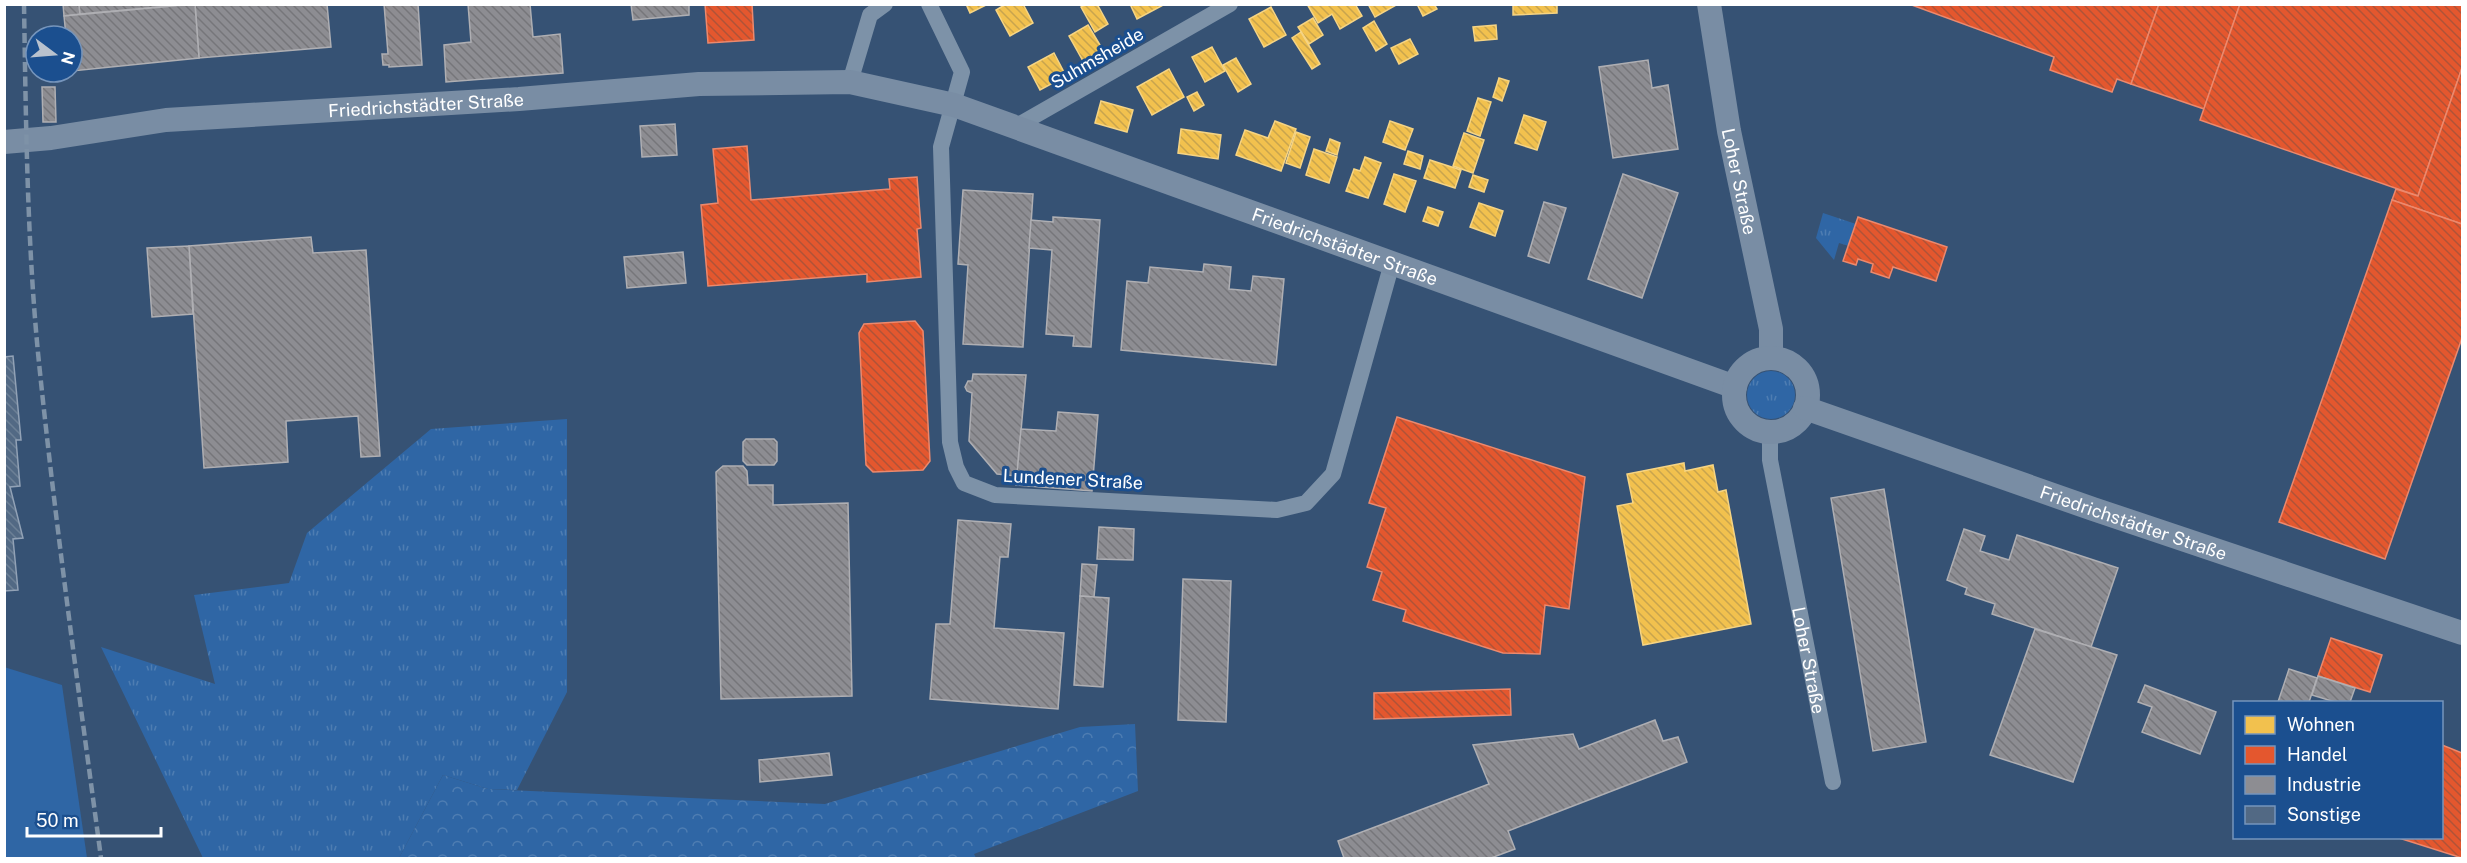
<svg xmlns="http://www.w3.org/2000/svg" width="2467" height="863" font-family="'Public Sans',sans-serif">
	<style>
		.grass { fill: url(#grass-tufts) }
		.forest { fill: url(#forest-crowns) }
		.garden { fill: #2f66a5 }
		.homes { fill: url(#homes-back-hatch); stroke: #f6d483; stroke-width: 1.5 }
		.shops { fill: url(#shops-back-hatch); stroke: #ec896d; stroke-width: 1.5 }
		.industry { fill: url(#industry-back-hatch); stroke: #afafb3; stroke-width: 1.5 }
		.building { fill: url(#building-back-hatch); stroke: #92a2b6; stroke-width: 1.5 }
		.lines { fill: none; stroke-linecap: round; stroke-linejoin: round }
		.street { stroke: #7d92a8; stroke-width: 16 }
		.secondary { stroke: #798da4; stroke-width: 24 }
		.rail { stroke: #7e92a7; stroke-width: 4.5; stroke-dasharray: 10 4.5; stroke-linecap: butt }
		.labels { text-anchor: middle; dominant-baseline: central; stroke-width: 6; stroke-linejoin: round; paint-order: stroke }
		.street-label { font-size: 18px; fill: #fff; stroke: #1b4f8f }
	</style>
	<defs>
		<pattern id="grass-tufts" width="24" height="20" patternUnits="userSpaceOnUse" patternTransform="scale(1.5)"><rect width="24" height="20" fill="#2f66a5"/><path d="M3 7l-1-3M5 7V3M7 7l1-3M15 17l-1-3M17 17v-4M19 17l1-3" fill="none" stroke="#4e7db2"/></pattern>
		<pattern id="forest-crowns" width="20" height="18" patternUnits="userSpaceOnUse" patternTransform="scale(1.5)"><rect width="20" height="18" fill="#2f66a5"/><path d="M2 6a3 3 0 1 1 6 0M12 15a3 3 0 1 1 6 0" fill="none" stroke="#4e7db2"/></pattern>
		<pattern id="homes-back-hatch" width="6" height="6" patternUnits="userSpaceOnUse" patternTransform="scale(1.5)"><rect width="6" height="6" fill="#f2c14e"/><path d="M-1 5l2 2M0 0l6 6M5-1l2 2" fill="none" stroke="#c8a44e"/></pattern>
		<pattern id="shops-back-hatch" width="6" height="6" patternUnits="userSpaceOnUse" patternTransform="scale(1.5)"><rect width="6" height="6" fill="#e4572e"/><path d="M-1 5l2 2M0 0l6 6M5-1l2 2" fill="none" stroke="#af5338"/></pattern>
		<pattern id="industry-back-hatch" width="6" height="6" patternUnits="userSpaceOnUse" patternTransform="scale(1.5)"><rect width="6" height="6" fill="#8d8d92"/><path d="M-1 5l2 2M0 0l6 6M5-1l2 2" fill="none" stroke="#76767a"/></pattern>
		<pattern id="building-back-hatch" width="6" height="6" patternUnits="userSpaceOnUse" patternTransform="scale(1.5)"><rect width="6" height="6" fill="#526984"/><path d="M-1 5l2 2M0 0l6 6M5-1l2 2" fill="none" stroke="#6c8096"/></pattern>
	</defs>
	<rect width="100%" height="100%" fill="#365274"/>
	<!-- grass -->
	<g class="grass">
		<polygon points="1823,213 1856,224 1849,246 1839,243 1834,260 1816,238"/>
		<circle cx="1771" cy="395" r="24"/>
		<polygon points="567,419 567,692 517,790 488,789 443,775 399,858 203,858 101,647 215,684 194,595 289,583 307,533 431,429"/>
	</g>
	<!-- forest -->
	<polygon class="forest" points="1135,724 1138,791 974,854 976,858 399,858 443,775 488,789 825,804 1080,727"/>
	<!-- garden -->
	<polygon class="garden" points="4,667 62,685 87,858 5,858"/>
	<!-- homes -->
	<g class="homes">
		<polygon points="966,4 988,4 970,13"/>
		<polygon points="1006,4 1023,4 1033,23 1010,36 996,10"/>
		<polygon points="1086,4 1097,4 1108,24 1095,32 1081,7"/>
		<polygon points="1130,4 1165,4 1137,19"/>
		<polygon points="1307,4 1355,4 1362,16 1340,29 1332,14 1318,23"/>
		<polygon points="1368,4 1398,4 1375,17"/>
		<polygon points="1417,4 1434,4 1437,9 1423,16"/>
		<polygon points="1513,4 1557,4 1557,13 1513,15"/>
		<polygon points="1271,7 1286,35 1264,47 1249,19"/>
		<polygon points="1313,18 1323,35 1309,44 1298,27"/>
		<polygon points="1374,21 1387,44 1376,51 1363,28"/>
		<polygon points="1088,25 1103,50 1083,61 1069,36"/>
		<polygon points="1496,25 1497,39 1475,41 1473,27"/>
		<polygon points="1301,32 1320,64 1312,69 1292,38"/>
		<polygon points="1410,39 1418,54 1399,64 1391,48"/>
		<polygon points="1212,47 1225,71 1205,82 1192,57"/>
		<polygon points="1054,53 1066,76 1040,90 1028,67"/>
		<polygon points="1236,58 1251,84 1238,92 1223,65"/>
		<polygon points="1169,69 1184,97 1152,115 1137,87"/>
		<polygon points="1499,78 1509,81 1502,101 1493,97"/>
		<polygon points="1197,92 1204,105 1194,111 1187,97"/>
		<polygon points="1478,98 1491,102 1480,136 1467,131"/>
		<polygon points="1101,101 1133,110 1127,132 1095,123"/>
		<polygon points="1524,115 1546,122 1537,150 1515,143"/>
		<polygon points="1275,121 1296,129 1281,171 1236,155 1245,130 1268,138"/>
		<polygon points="1390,121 1413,129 1405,150 1383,142"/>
		<polygon points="1181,129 1221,135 1218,159 1178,153"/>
		<polygon points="1296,132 1310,137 1300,168 1286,163"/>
		<polygon points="1464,133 1484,140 1473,173 1453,166"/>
		<polygon points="1330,139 1340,143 1337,155 1326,151"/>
		<polygon points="1314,149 1337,157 1329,183 1306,175"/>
		<polygon points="1408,151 1423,156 1420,169 1404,164"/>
		<polygon points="1365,157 1381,163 1368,198 1346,191 1354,169 1360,171"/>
		<polygon points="1430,160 1461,170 1455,188 1424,178"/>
		<polygon points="1394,174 1416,181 1405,212 1384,204"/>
		<polygon points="1473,175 1488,180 1484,192 1469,187"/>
		<polygon points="1479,203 1503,211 1495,236 1470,227"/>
		<polygon points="1428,207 1443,212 1438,226 1423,221"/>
		<polygon points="1684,463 1685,471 1713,465 1718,492 1726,490 1751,624 1643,645 1617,506 1633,503 1627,474"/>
	</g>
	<!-- shops -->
	<g class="shops">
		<polygon points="705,4 752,4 754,40 708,43"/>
		<polygon points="1909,4 2159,4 2131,84 2117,79 2112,92 2050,70 2054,57"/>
		<polygon points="2159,4 2240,4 2204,109 2131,84"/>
		<polygon points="2240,4 2462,4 2462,68 2418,196 2200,120"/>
		<polygon points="2462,68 2462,224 2392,200 2396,189 2418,196"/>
		<polygon points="747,146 751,200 890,189 889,179 917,177 921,228 917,229 921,277 867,282 867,274 708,286 701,205 718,203 713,149"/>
		<polygon points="2392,200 2462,224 2462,338 2385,559 2279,522"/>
		<polygon points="1858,217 1947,247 1936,281 1893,267 1889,278 1871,272 1873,264 1858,259 1856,265 1843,261"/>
		<polygon points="915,321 923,331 930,461 923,470 873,472 866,465 859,333 864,324"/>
		<polygon points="1397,417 1585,477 1569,609 1545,605 1540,654 1503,653 1403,621 1406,610 1373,600 1382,572 1367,567 1386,508 1369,503"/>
		<polygon points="2331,638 2382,655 2370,692 2318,676"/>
		<polygon points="1510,689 1511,715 1374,719 1374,693"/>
		<polygon points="2442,745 2462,753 2462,858 2399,838 2442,838"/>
	</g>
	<!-- industry -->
	<g class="industry">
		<polygon points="63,4 79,4 80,14 64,16"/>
		<polygon points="79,4 192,4 80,14"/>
		<polygon points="195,4 327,4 331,47 199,58"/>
		<polygon points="195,4 199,58 72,71 72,36 66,36 64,16"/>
		<polygon points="384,4 418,4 422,65 389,67 389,65 383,65 382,54 388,54"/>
		<polygon points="468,4 530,4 533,37 560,34 563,73 446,82 444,45 471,42"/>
		<polygon points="631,4 689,4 689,15 633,20"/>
		<polygon points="1648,60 1652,88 1668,85 1678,149 1613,158 1599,67"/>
		<polygon points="42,87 55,87 56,122 43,122"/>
		<polygon points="675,124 677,155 642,157 640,126"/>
		<polygon points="1623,174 1678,193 1642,298 1588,279"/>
		<polygon points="963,190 1033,194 1023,347 963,344 968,265 958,264"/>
		<polygon points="1544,202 1566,208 1549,263 1528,256"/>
		<polygon points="1053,217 1100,220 1091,347 1073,346 1074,336 1046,334 1052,250 1029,248 1031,220 1053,222"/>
		<polygon points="311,237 313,253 366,250 380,456 361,457 358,416 286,421 288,462 204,468 189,246"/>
		<polygon points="189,246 193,314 152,317 147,248"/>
		<polygon points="683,252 686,283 627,288 624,257"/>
		<polygon points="1204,264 1231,267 1229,289 1251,291 1253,276 1284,279 1276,365 1121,350 1127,281 1148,283 1150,267 1203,272"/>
		<polygon points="973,374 1026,375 1017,476 997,474 969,441 972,393 967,391 965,387 968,381 972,381"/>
		<polygon points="1058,412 1098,415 1092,491 1016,485 1021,429 1056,431"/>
		<polygon points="746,439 774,439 777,442 777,461 774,465 747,465 743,461 743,442"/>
		<polygon points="723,466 743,466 747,471 748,485 773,485 773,505 848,503 852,696 721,699 716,472"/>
		<polygon points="1884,489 1926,742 1873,751 1831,498"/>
		<polygon points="958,520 1011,524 1008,557 1000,557 994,628 1064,633 1058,709 930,699 936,624 950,624"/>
		<polygon points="1099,527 1134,529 1133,560 1097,559"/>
		<polygon points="1964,529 1985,536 1980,551 2009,560 2017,535 2118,568 2091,647 1992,614 1995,604 1965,594 1967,588 1947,580"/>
		<polygon points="1082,564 1097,565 1094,597 1080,596"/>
		<polygon points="1183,579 1231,581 1226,722 1178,720"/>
		<polygon points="1080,596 1109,598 1103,687 1074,685"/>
		<polygon points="2035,629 2117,655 2073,782 1990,755"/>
		<polygon points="2289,669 2317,678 2309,702 2278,702"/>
		<polygon points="2318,676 2355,688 2350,702 2335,702 2312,695"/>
		<polygon points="2145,685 2216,712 2200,754 2142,732 2152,707 2138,702"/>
		<polygon points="1655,720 1663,741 1678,737 1687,762 1508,831 1515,849 1491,858 1344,858 1338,841 1489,784 1473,745 1573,734 1579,749"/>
		<polygon points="829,753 832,775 760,782 759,760"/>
	</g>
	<!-- building -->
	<polygon class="building" points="13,356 21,440 16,440 20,486 10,487 23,538 13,539 18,590 4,591 4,357"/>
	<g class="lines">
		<!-- street -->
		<g class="street">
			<polyline points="929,4 962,72 941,147 950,442 956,467 964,483 995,495 1277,510 1306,503 1333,474 1392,263"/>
			<polyline points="850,82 870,15 885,4"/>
			<polyline points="1015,127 1230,4"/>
			<path id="s1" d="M1770 432V460L1833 782"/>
		</g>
		<!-- secondary -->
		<g class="secondary">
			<path id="s2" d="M1709 4 1729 131 1771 329V358"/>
			<path id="s3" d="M4 142 51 138 166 120 519 99 699 84 850 82 954 105 1735 387"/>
			<circle cx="1771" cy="395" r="37"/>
			<path id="s4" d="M1805 408 2093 509 2462 633"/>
		</g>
		<!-- rail -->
		<path class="rail" d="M24 4C26 124 27 244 39 363 56 529 79 693 101 858"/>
	</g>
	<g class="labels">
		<!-- street labels -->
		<g class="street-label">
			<text transform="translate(1097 58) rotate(-30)">Suhmsheide</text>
			<text stroke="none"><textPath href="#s3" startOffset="424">Friedrichstädter Straße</textPath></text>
			<text stroke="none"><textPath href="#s2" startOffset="180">Loher Straße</textPath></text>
			<text stroke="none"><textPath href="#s3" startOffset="1371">Friedrichstädter Straße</textPath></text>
			<text transform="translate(1073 479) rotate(3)">Lundener Straße</text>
			<text stroke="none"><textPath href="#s4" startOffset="348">Friedrichstädter Straße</textPath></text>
			<text stroke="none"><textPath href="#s1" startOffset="232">Loher Straße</textPath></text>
		</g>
	</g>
	<!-- border -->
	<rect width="2467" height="863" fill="none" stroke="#ffffff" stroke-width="12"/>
	<!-- legend -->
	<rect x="2233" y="701" width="210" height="138" fill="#1b4f8f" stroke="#7695bc" stroke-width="1.5"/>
	<rect x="2245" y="716" width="30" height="18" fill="#f2c14e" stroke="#7695bc" stroke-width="1.5"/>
	<text x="2287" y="731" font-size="18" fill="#ffffff">Wohnen</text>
	<rect x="2245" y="746" width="30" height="18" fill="#e4572e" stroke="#7695bc" stroke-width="1.5"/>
	<text x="2287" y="761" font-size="18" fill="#ffffff">Handel</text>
	<rect x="2245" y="776" width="30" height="18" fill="#8d8d92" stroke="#7695bc" stroke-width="1.5"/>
	<text x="2287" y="791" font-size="18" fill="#ffffff">Industrie</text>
	<rect x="2245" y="806" width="30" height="18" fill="#526984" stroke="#7695bc" stroke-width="1.5"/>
	<text x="2287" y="821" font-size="18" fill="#ffffff">Sonstige</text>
	<!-- north arrow -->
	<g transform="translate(54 54) rotate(106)"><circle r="28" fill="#1b4f8f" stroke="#7695bc" stroke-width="1.5"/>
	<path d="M0-4.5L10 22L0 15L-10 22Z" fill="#b9c2ce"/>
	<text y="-9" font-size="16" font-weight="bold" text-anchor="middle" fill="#ffffff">N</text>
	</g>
	<!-- scale -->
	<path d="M27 827v9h134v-9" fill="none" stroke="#ffffff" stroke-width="3"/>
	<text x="36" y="827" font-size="18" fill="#ffffff" stroke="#1b4f8f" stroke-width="4.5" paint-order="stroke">50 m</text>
</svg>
